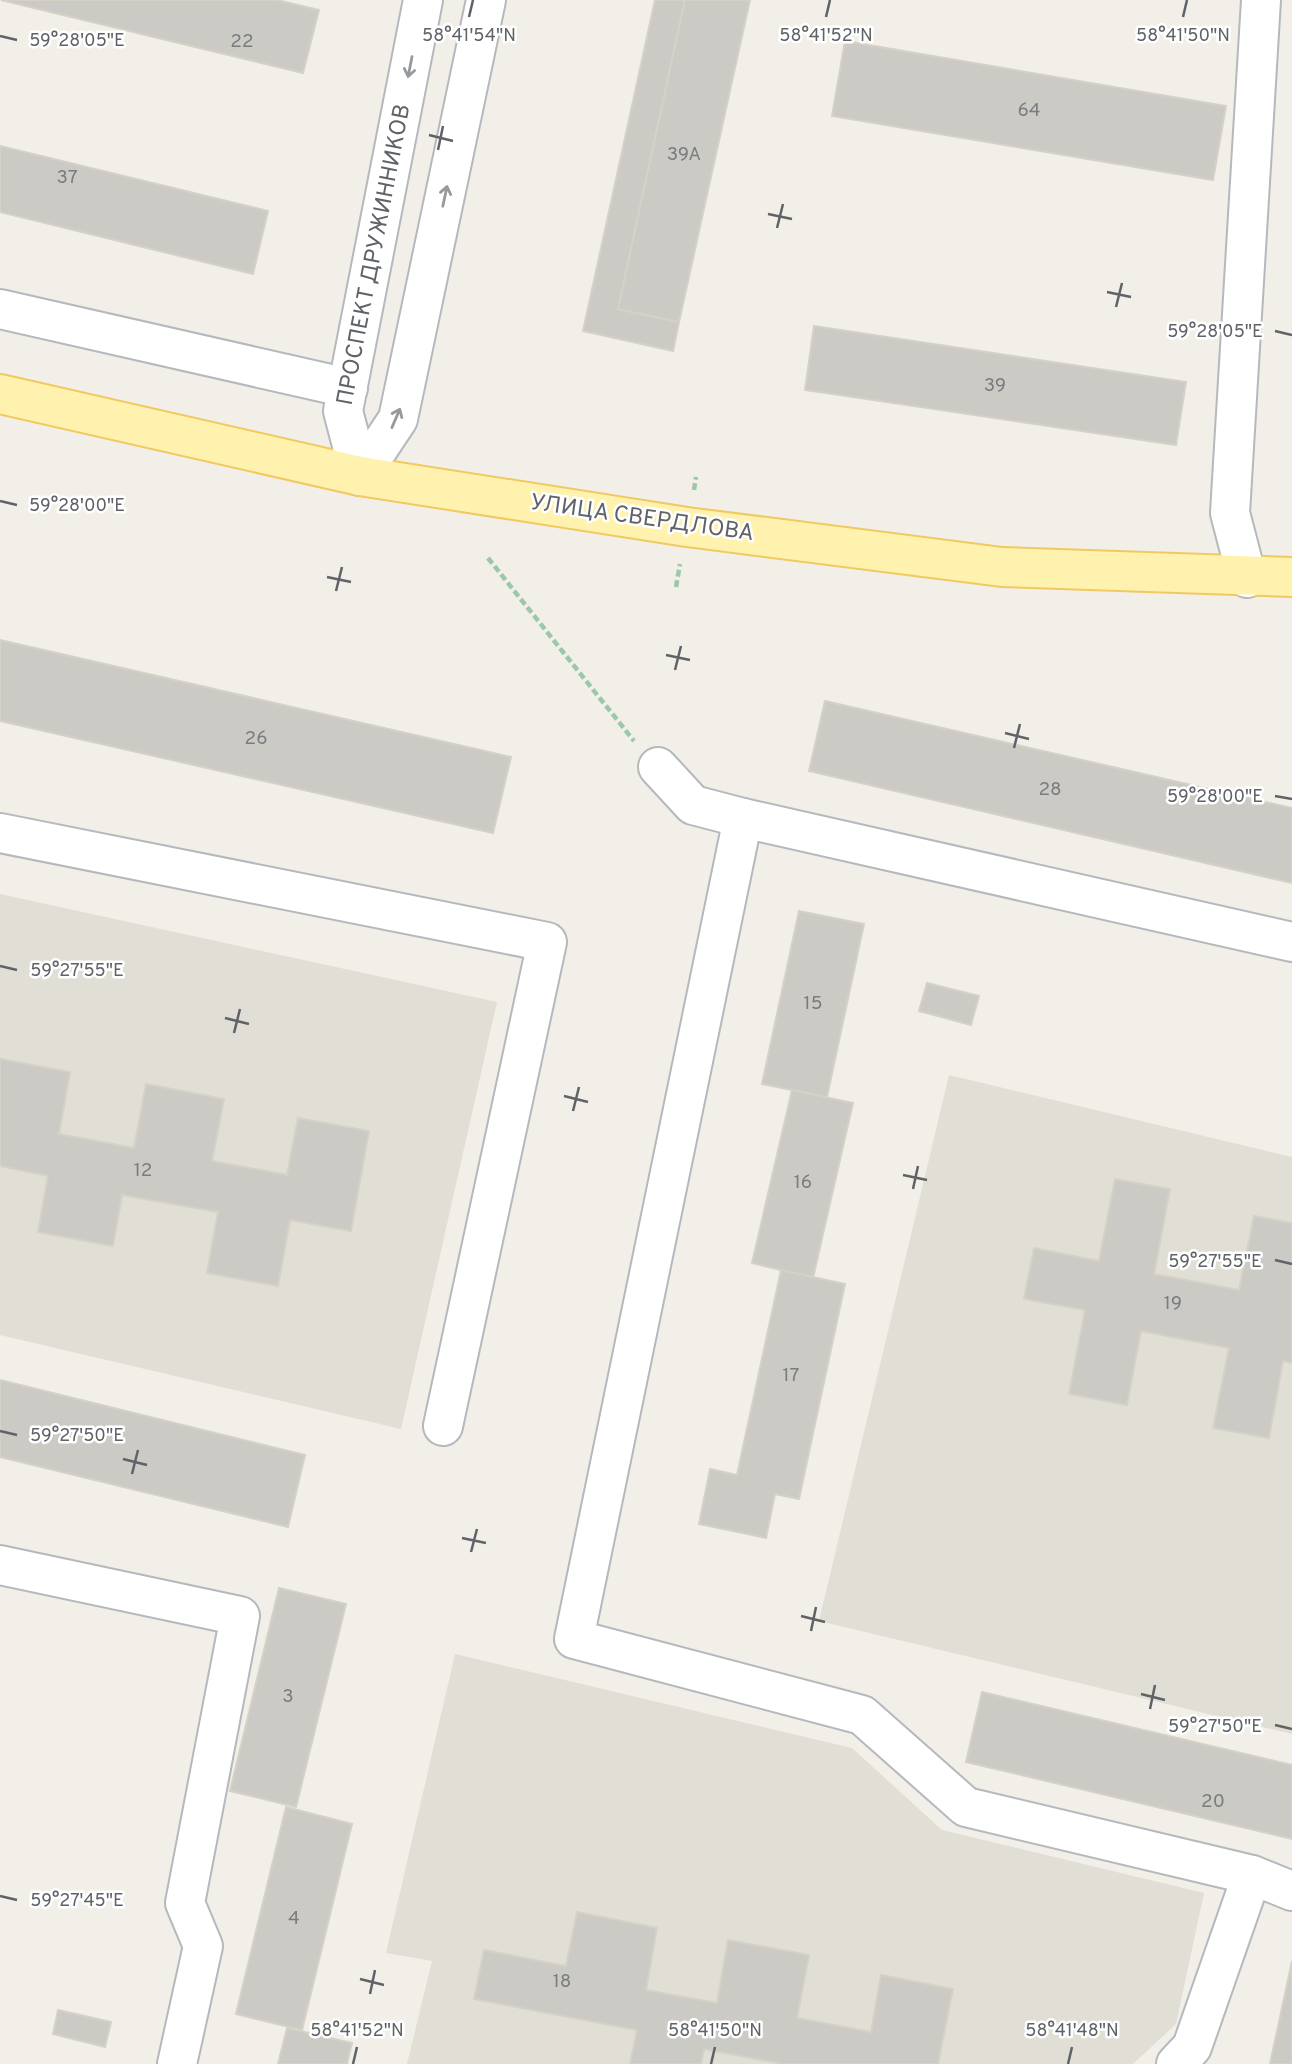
<svg xmlns="http://www.w3.org/2000/svg" width="1292" height="2064" font-family="Overpass,sans-serif">
	<style>
		.education { fill: #e1ded6 }
		.building { fill: #cccac5; stroke: #d6d1c6; stroke-width: 2 }
		.lines { fill: none; stroke-linecap: round; stroke-linejoin: round }
		.minor-casing { stroke: #b5b8bc; stroke-width: 42 }
		.major-casing { stroke: #f2c960; stroke-width: 42 }
		.path { stroke: #9cc7a9; stroke-width: 4.5; stroke-dasharray: 7 3.5; stroke-linecap: butt }
		.minor { stroke: #fff; stroke-width: 38 }
		.major { stroke: #fff2af; stroke-width: 38 }
		.oneway { stroke: #979a9d }
		.ticks { fill: none; stroke: #5f6368; stroke-width: 2.5 }
		.labels { text-anchor: middle; dominant-baseline: central; stroke-width: 5; stroke-linejoin: round; paint-order: stroke }
		.number-label { font-size: 19px; fill: #7a7d7f }
		.street-label { font-size: 23px; fill: #5f6368; stroke: #fff }
		.ticks-label { font-size: 18px; text-anchor: middle; fill: #5f6368; stroke: #fff; stroke-width: 5; stroke-linejoin: round; paint-order: stroke }
	</style>
	<rect width="100%" height="100%" fill="#f1efe8"/>
	<!-- education -->
	<g class="education">
		<polygon points="0,894 497,1002 401,1429 0,1335"/>
		<polygon points="949,1075 1292,1157 1292,1734 819,1621"/>
		<polygon points="455,1654 852,1748 942,1830 1204,1893 1176,2024 1133,2064 407,2064 432,1961 386,1953"/>
	</g>
	<!-- building -->
	<g class="building">
		<polygon points="1,0 277,0 319,10 303,73"/>
		<polygon points="655,0 685,0 618,309 679,322 673,351 583,331"/>
		<polygon points="685,0 750,0 679,322 618,309"/>
		<polygon points="845,41 1226,106 1213,180 832,116"/>
		<polygon points="0,146 268,211 253,274 0,212"/>
		<polygon points="814,326 1186,382 1176,445 805,390"/>
		<polygon points="0,640 511,757 493,833 0,721"/>
		<polygon points="825,701 1292,808 1292,883 809,771"/>
		<polygon points="799,911 864,924 827,1097 762,1084"/>
		<polygon points="927,983 979,996 971,1025 919,1011"/>
		<polygon points="0,1059 70,1072 59,1134 134,1148 146,1084 224,1099 212,1161 287,1175 298,1118 369,1131 351,1231 290,1220 278,1286 207,1273 218,1212 122,1195 113,1246 38,1232 48,1176 0,1166"/>
		<polygon points="792,1090 853,1103 813,1278 752,1263"/>
		<polygon points="1115,1179 1170,1189 1154,1274 1239,1290 1254,1216 1292,1223 1292,1363 1283,1361 1269,1438 1213,1428 1229,1348 1141,1331 1127,1405 1069,1394 1085,1310 1024,1299 1034,1248 1099,1261"/>
		<polygon points="781,1270 845,1284 799,1499 775,1494 766,1538 699,1524 710,1469 737,1475"/>
		<polygon points="0,1380 305,1455 288,1527 0,1457"/>
		<polygon points="279,1588 346,1604 296,1807 230,1791"/>
		<polygon points="982,1692 1292,1765 1292,1839 966,1762"/>
		<polygon points="286,1807 352,1824 302,2030 236,2014"/>
		<polygon points="577,1912 657,1928 646,1990 717,2003 728,1940 809,1955 797,2018 871,2032 881,1975 953,1989 938,2064 783,2064 704,2049 701,2064 630,2064 637,2030 474,1999 484,1950 566,1966"/>
		<polygon points="1292,1961 1292,2064 1270,2064"/>
		<polygon points="58,2010 111,2022 105,2047 53,2034"/>
		<polygon points="287,2028 352,2043 347,2064 278,2064"/>
	</g>
	<g class="lines">
		<defs>
			<g id="minor">
				<polyline points="0,309 348,388"/>
				<polyline points="360,476 398,419 486,0"/>
				<polyline points="360,476 343,411 423,0"/>
				<polyline points="1247,578 1230,513 1261,0"/>
				<polyline points="658,767 693,805 743,818"/>
				<polyline points="0,833 547,942 443,1426"/>
				<polyline points="0,1565 240,1616 185,1903 203,1946 177,2064"/>
				<polyline points="1252,1875 966,1807 862,1715 574,1639 743,818 1292,942"/>
				<polyline points="1176,2064 1192,2047 1252,1875 1292,1891"/>
			</g>
			<polyline id="major" points="0,394 360,476 687,527 1002,567 1292,577"/>
		</defs>
		<!-- minor casing -->
		<use href="#minor" class="minor-casing"/>
		<!-- major casing -->
		<use href="#major" class="major-casing"/>
		<!-- path -->
		<g class="path">
			<polyline points="694,490 696,477"/>
			<polyline points="488,558 634,741"/>
			<polyline points="676,587 680,564"/>
		</g>
		<!-- minor -->
		<use href="#minor" class="minor"/>
		<!-- major -->
		<use href="#major" class="major"/>
	</g>
	<!-- one-way arrows -->
	<defs><path id="oneway-shaft" d="M-6 0H5M1.5-3L5.5 0L1.5 3" fill="none" stroke-width="1.6" stroke-linecap="round" stroke-linejoin="round" transform="scale(1.75)"/></defs>
	<g class="oneway">
		<use href="#oneway-shaft" transform="translate(410 67) rotate(101)"/>
		<use href="#oneway-shaft" transform="translate(445 196) rotate(-78)"/>
		<use href="#oneway-shaft" transform="translate(396 418) rotate(-67)"/>
	</g>
	<!-- ticks -->
	<path class="ticks" d="M469 17 473 0M826 17 830 0M1183 17 1187 0M0 36 17 40M429 135 453 141M438 150 443 126M768 214 792 219M777 228 783 204M1107 292 1131 297M1116 307 1122 283M1275 331 1292 335M0 501 17 505M327 577 351 582M336 591 342 567M666 655 690 660M675 670 681 646M1005 733 1029 739M1014 748 1020 724M1275 796 1292 799M0 966 17 970M225 1018 249 1024M234 1033 240 1009M564 1096 588 1102M573 1111 579 1087M903 1175 927 1180M913 1189 918 1166M1275 1260 1292 1264M0 1431 17 1435M123 1459 147 1465M132 1474 138 1450M462 1538 486 1543M471 1552 477 1529M801 1616 825 1622M811 1631 816 1607M1141 1694 1165 1700M1150 1709 1155 1685M1275 1725 1292 1729M0 1896 17 1900M360 1979 384 1985M370 1994 375 1970M353 2064 357 2047M711 2064 715 2047M1068 2064 1072 2047"/>
	<g class="labels">
		<!-- number labels -->
		<g class="number-label">
			<text x="242" y="42">22</text>
			<text x="1029" y="111">64</text>
			<text x="684" y="155">39А</text>
			<text x="67" y="178">37</text>
			<text x="995" y="386">39</text>
			<text x="256" y="739">26</text>
			<text x="1050" y="790">28</text>
			<text x="813" y="1004">15</text>
			<text x="143" y="1171">12</text>
			<text x="803" y="1183">16</text>
			<text x="1173" y="1304">19</text>
			<text x="791" y="1376">17</text>
			<text x="288" y="1697">3</text>
			<text x="1213" y="1802">20</text>
			<text x="294" y="1919">4</text>
			<text x="562" y="1982">18</text>
		</g>
		<!-- street labels -->
		<g class="street-label">
			<text transform="translate(375 255) rotate(-79)">ПРОСПЕКТ ДРУЖИННИКОВ</text>
			<text transform="translate(642 519) rotate(8)">УЛИЦА СВЕРДЛОВА</text>
		</g>
	</g>
	<g class="ticks-label">
		<text x="469" y="41">58°41'54"N</text>
		<text x="826" y="41">58°41'52"N</text>
		<text x="1183" y="41">58°41'50"N</text>
		<text x="77" y="46">59°28'05"E</text>
		<text x="1215" y="337">59°28'05"E</text>
		<text x="77" y="511">59°28'00"E</text>
		<text x="1215" y="802">59°28'00"E</text>
		<text x="77" y="976">59°27'55"E</text>
		<text x="1215" y="1267">59°27'55"E</text>
		<text x="77" y="1441">59°27'50"E</text>
		<text x="1215" y="1732">59°27'50"E</text>
		<text x="77" y="1906">59°27'45"E</text>
		<text x="357" y="2036">58°41'52"N</text>
		<text x="715" y="2036">58°41'50"N</text>
		<text x="1072" y="2036">58°41'48"N</text>
	</g>
</svg>
